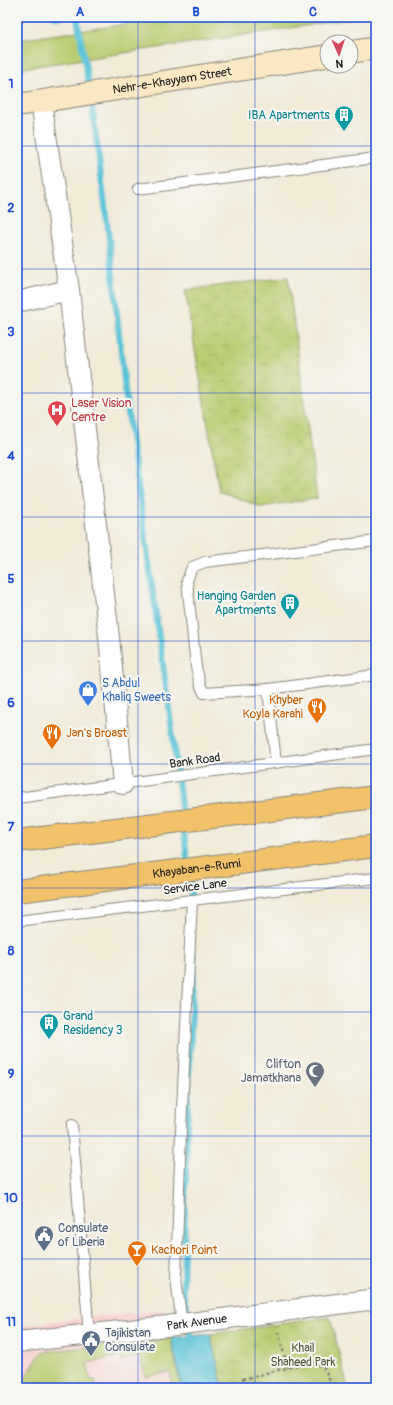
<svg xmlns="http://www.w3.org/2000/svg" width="393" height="1405" font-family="Pangolin,sans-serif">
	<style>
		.built { fill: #f7d0ce }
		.green { fill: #b8cb6e; stroke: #6a7445 }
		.park { fill: url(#park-crowns); stroke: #6a7445 }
		.water { fill: #5bc3d7; stroke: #3c707a }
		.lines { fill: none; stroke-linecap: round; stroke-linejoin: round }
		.stream { stroke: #5bc3d7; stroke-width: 6 }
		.lane-casing { stroke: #86847a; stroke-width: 12 }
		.street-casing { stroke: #86847a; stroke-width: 22 }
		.secondary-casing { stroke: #86847a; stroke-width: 24 }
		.primary-casing { stroke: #86847a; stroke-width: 24 }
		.path { stroke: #86847a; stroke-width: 2.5; stroke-dasharray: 3 3; stroke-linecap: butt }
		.lane { stroke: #fff; stroke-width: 10 }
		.street { stroke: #fff; stroke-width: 20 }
		.secondary { stroke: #fae7c3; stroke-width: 22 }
		.primary { stroke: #f2c26a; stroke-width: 22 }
		.grid { fill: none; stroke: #1d4ed8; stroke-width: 1; stroke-opacity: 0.55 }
		.labels { text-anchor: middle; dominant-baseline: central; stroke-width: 4; stroke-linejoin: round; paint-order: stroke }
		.street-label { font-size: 12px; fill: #1c1c1c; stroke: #f6f6f2 }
		.culture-label { font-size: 12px; fill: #0d838f; stroke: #f6f6f2; text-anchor: end }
		.health-label { font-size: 12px; fill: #be3a42; stroke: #f6f6f2; text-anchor: start }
		.shop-label { font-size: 12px; fill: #366cbe; stroke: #f6f6f2; text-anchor: start }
		.food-label { font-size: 12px; fill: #c56008; stroke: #f6f6f2; text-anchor: start }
		.worship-label { font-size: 12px; fill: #5b616d; stroke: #f6f6f2; text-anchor: end }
		.service-label { font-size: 12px; fill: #4e5e75; stroke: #f6f6f2; text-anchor: start }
		.park-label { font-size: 12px; fill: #535939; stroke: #f6f6f2 }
		.neatline { fill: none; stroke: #1d4ed8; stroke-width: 1.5 }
		.grid-label { font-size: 13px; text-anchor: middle; font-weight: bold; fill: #1d4ed8 }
	</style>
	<defs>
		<pattern id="park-crowns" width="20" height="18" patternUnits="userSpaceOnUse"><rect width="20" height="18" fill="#b8cb6e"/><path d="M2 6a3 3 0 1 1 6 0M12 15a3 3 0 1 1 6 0" fill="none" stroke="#9eae5f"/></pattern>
	</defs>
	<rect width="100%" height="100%" fill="#f6f6f2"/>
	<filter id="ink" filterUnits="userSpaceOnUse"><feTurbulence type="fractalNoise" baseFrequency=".025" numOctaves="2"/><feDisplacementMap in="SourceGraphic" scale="8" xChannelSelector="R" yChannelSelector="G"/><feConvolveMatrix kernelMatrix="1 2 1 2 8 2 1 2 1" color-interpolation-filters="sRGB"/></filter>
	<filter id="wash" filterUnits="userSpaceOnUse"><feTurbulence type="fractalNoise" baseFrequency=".012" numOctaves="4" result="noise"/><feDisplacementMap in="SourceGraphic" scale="16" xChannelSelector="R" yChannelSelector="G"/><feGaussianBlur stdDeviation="0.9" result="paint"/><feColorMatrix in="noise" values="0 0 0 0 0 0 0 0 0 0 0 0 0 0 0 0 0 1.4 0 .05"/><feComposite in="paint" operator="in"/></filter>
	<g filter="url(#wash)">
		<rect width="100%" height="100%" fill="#f1ebd8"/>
		<!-- built -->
		<polygon class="built" points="165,1309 181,1388 17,1388 17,1326"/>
		<!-- green -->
		<g class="green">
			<polygon points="175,17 364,17 17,69 17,40"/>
			<polygon points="171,1338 181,1388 173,1388 170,1372 145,1377 140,1357 121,1361 120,1356 87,1363 91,1380 95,1380 97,1388 18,1388 42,1352"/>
		</g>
		<!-- park -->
		<g class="park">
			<polygon points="288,277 317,498 261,507 219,491 185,290"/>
			<polygon points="330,1317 348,1388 223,1388 210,1334"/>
		</g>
		<!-- water -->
		<polygon class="water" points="210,1334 223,1388 182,1388 171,1338"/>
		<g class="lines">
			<!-- stream -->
			<g class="stream">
				<polyline points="55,17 61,17"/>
				<polyline points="77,17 91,98 108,229 126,399 173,737 192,902"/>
				<polyline points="192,1343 183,1290 187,1123 194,957"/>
			</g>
		</g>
	</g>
	<g filter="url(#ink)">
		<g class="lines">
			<defs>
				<g id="lane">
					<polyline points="138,189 376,158"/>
					<polyline points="376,541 205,562 192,567 187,581 196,667 200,684 204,693 268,689 376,675"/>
					<polyline points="268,689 276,763"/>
					<polyline points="17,798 376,749"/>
					<polyline points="17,921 376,878"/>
					<polyline points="72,1125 89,1335"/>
					<polyline points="182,1325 176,1277 181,1131 192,900"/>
				</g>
				<g id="street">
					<polyline points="41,101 69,290 109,637 123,784"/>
					<polyline points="17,302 69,290"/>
					<path id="s1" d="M17 1342 167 1326 376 1299"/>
				</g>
				<g id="secondary">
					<polyline points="351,52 376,48"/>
					<path id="s2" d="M17 105 327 56"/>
				</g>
				<g id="primary">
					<polyline points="17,841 376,797"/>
					<path id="s3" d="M17 891 376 846"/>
				</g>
			</defs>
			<!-- lane casing -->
			<use href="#lane" class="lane-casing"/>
			<!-- street casing -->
			<use href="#street" class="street-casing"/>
			<!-- secondary casing -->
			<use href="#secondary" class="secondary-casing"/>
			<!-- primary casing -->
			<use href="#primary" class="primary-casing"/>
			<!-- path -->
			<g class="path">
				<polyline points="278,1332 288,1368"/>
				<polyline points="237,1388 236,1384 243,1379 306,1363 316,1363 324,1368 333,1388"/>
			</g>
			<!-- lane -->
			<use href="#lane" class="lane"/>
			<!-- street -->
			<use href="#street" class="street"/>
			<!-- secondary -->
			<use href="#secondary" class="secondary"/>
			<!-- primary -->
			<use href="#primary" class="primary"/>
		</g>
	</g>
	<!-- grid -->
	<path class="grid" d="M138 17V1388M255 17V1388M17 146H376M17 269H376M17 393H376M17 517H376M17 641H376M17 764H376M17 888H376M17 1012H376M17 1136H376M17 1259H376"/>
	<!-- icons -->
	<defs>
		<symbol id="building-pin" viewBox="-11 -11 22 30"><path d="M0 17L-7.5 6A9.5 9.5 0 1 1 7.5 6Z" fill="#0f9aa8" stroke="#f6f6f2"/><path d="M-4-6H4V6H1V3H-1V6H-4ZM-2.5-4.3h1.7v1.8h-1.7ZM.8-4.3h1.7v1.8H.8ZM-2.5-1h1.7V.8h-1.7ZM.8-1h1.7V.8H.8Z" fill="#fff"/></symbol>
		<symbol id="hospital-pin" viewBox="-11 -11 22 30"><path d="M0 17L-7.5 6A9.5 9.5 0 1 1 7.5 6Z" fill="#e0444e" stroke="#f6f6f2"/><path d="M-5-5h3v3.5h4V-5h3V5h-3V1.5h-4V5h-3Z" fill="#fff"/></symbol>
		<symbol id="shop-pin" viewBox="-11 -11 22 30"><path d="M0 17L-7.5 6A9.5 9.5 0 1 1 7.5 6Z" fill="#3f7fe0" stroke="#f6f6f2"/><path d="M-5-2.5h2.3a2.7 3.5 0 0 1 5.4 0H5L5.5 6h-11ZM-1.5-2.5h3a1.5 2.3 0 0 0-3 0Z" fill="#fff"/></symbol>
		<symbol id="restaurant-pin" viewBox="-11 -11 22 30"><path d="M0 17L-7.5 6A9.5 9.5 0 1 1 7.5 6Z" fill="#e8710a" stroke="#f6f6f2"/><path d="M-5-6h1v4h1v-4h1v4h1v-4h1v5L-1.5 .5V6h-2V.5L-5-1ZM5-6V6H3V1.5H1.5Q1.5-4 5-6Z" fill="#fff"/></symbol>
		<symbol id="mosque-pin" viewBox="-11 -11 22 30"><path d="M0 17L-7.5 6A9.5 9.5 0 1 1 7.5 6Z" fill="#6b7280" stroke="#f6f6f2"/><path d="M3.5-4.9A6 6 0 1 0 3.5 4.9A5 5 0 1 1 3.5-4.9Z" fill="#fff"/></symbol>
		<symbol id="civic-pin" viewBox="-11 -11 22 30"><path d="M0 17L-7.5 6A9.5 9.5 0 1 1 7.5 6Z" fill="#5c6f8a" stroke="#f6f6f2"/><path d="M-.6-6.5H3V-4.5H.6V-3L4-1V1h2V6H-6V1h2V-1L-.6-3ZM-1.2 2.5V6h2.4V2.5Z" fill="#fff"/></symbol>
		<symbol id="bar-pin" viewBox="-11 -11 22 30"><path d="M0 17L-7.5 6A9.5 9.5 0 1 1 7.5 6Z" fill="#e8710a" stroke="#f6f6f2"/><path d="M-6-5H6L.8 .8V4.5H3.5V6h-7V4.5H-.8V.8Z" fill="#fff"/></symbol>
	</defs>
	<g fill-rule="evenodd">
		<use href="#building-pin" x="333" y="104" width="22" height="30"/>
		<use href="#hospital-pin" x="46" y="399" width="22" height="30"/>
		<use href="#building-pin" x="279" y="592" width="22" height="30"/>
		<use href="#shop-pin" x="77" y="679" width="22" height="30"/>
		<use href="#restaurant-pin" x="306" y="696" width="22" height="30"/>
		<use href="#restaurant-pin" x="41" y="722" width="22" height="30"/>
		<use href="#building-pin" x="38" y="1012" width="22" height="30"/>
		<use href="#mosque-pin" x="304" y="1060" width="22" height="30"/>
		<use href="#civic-pin" x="33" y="1224" width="22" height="30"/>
		<use href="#bar-pin" x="126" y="1239" width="22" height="30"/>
		<use href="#civic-pin" x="80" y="1329" width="22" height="30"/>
	</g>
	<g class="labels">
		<!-- street labels -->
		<g class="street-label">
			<text stroke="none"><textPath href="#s2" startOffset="157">Nehr-e-Khayyam Street</textPath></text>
			<text transform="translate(195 761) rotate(-8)">Bank Road</text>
			<text stroke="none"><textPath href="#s3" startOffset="181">Khayaban-e-Rumi</textPath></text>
			<text transform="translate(195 887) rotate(-7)">Service Lane</text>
			<text stroke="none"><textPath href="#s1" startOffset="181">Park Avenue</textPath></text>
		</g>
		<!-- culture labels -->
		<g class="culture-label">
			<text x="330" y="115">IBA Apartments</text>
			<text x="276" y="596">Hanging Garden<tspan x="276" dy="14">Apartments</tspan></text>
			<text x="63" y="1016" text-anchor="start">Grand<tspan x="63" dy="14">Residency 3</tspan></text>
		</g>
		<!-- health labels -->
		<g class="health-label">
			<text x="71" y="403">Laser Vision<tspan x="71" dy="14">Centre</tspan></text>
		</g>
		<!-- shop labels -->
		<g class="shop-label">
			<text x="102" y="683">S Abdul<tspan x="102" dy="14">Khaliq Sweets</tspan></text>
		</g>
		<!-- food labels -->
		<g class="food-label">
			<text x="303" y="700" text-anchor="end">Khyber<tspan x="303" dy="14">Koyla Karahi</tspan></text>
			<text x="66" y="733">Jan's Broast</text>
			<text x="151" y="1250">Kachori Point</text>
		</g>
		<!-- worship labels -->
		<g class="worship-label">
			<text x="301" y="1064">Clifton<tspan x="301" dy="14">Jamatkhana</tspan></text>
		</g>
		<!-- service labels -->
		<g class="service-label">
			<text x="58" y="1228">Consulate<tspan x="58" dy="14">of Liberia</tspan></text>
			<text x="105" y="1333">Tajikistan<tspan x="105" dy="14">Consulate</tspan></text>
		</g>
		<!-- park labels -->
		<g class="park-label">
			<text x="303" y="1348">Khail<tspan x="303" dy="14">Shaheed Park</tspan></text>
		</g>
	</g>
	<!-- margin -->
	<rect width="393" height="1405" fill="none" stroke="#f6f6f2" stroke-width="44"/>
	<!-- north arrow -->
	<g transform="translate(339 54) rotate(177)"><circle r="19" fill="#f6f6f2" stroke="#9f9f9c"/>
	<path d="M0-3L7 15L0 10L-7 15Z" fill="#d1495b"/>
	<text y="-6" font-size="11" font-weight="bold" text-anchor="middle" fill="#1c1c1c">N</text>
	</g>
	<rect x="22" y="22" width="349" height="1361" class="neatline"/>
	<g class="grid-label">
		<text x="80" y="16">A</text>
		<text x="196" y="16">B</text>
		<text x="313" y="16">C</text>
		<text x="11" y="88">1</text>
		<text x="11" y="212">2</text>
		<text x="11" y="336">3</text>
		<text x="11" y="460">4</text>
		<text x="11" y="583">5</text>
		<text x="11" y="707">6</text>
		<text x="11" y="831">7</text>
		<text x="11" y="955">8</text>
		<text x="11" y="1078">9</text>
		<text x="11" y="1202">10</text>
		<text x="11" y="1326">11</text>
	</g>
</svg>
